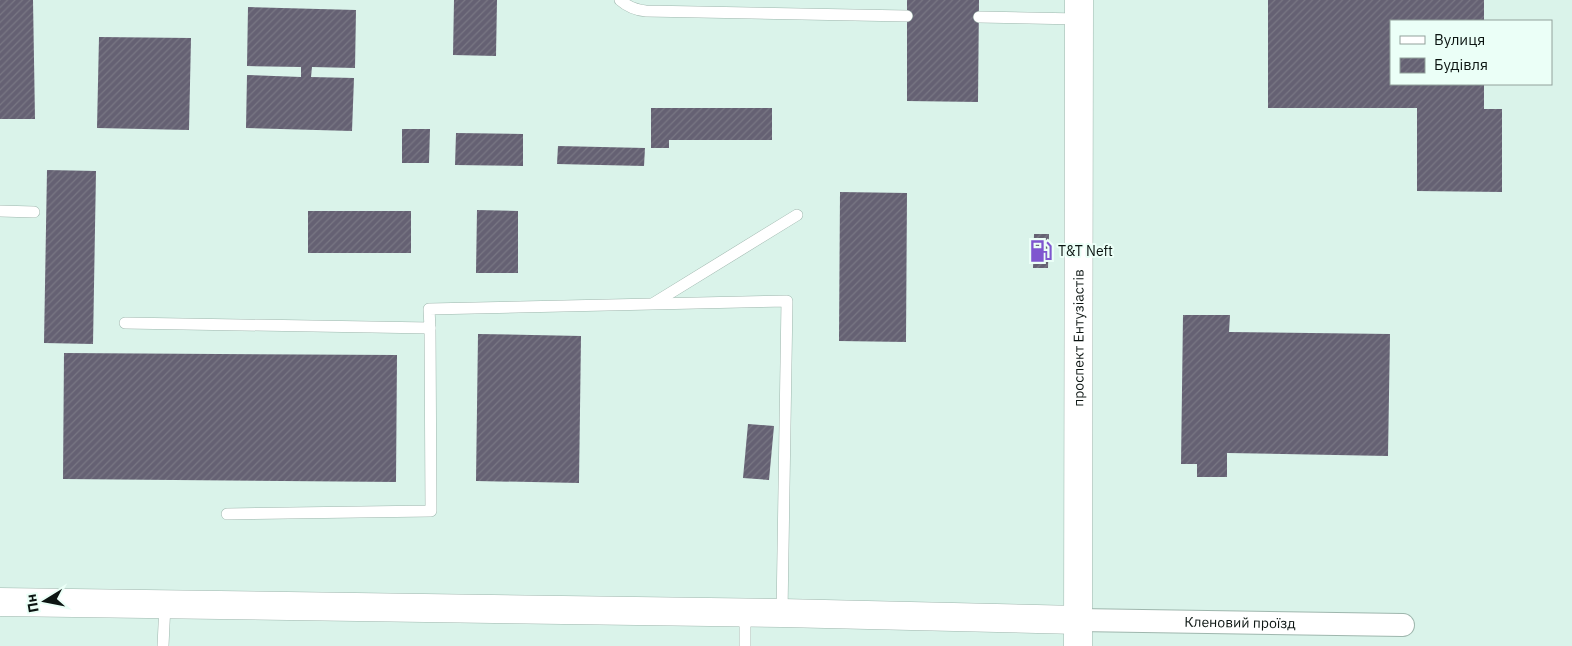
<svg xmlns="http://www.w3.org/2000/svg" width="1572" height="646" font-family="'IBM Plex Sans',sans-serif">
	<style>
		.building { fill: url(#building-hatch) }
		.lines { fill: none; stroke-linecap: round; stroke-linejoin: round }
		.lane-casing { stroke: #9eb6ad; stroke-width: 12 }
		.street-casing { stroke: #9eb6ad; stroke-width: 24 }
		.secondary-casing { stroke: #9eb6ad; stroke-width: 29 }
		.lane { stroke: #fff; stroke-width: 11 }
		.street { stroke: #fff; stroke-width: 22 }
		.secondary { stroke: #fff; stroke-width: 28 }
		.labels { text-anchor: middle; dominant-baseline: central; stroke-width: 4; stroke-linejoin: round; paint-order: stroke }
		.poi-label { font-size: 14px; fill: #0c1512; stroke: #ebfff7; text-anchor: start }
		.street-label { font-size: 14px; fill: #0c1512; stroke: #ebfff7 }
	</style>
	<defs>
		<pattern id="building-hatch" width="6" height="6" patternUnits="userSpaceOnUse" patternTransform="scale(1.25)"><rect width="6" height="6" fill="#656173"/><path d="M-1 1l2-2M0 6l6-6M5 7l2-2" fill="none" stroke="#797784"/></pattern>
	</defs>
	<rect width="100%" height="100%" fill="#daf3ea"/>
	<!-- building -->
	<g class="building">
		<polygon points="0,0 33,0 35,119 0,119"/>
		<polygon points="454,0 497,0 496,56 453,55"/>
		<polygon points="907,0 979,0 978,102 907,101"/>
		<polygon points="1268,0 1484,0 1484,21 1391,21 1391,84 1484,84 1484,109 1502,109 1502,192 1417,191 1417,108 1268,108"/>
		<polygon points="248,7 356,10 355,68 312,67 311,77 354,78 352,131 246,128 247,75 301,77 301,67 247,66"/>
		<polygon points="99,37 191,38 189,130 97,128"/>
		<polygon points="651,108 772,108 772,140 669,140 669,148 651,148"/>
		<polygon points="402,129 430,129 429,163 402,163"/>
		<polygon points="456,133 523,134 523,166 455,165"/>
		<polygon points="558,146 645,148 644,166 557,164"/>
		<polygon points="47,170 96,171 93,344 44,343"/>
		<polygon points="840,192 907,193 906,342 839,341"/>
		<polygon points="477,210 518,211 518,273 476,273"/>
		<rect x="308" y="211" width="103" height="42"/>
		<polygon points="1034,234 1049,234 1048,268 1033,268"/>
		<polygon points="1183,315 1230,315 1229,332 1390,334 1388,456 1227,453 1227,477 1197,477 1197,464 1181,464"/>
		<polygon points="478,334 581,336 579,483 476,481"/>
		<polygon points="64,353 397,355 396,482 63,479"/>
		<polygon points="748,424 774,426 769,480 743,478"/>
	</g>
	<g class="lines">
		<defs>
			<g id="lane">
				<path d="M620 0C628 7 635 10 646 11L907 16"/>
				<polyline points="979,17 1079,19"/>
				<polyline points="0,211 34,212"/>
				<polyline points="654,303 797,215"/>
				<polyline points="125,323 430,328 429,309 787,301 782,613"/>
				<polyline points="227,514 431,511 430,328"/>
				<polyline points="745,613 745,646"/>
				<polyline points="163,646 165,604"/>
			</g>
			<g id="street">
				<path id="s1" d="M1078 620 1403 625"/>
			</g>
			<g id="secondary">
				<polyline points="0,602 782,613 1078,620"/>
				<path id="s2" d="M1078 646 1079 0"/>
			</g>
		</defs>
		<!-- lane casing -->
		<use href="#lane" class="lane-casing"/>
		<!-- street casing -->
		<use href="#street" class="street-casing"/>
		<!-- secondary casing -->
		<use href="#secondary" class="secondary-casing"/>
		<!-- lane -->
		<use href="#lane" class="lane"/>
		<!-- street -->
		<use href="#street" class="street"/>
		<!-- secondary -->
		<use href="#secondary" class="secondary"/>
	</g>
	<!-- icons -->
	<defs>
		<symbol id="fuel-bare" viewBox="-9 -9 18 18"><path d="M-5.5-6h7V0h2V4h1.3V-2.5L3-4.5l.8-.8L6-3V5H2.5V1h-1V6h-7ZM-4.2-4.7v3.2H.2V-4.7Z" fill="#7f56cf" stroke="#ebfff7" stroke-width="2.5" paint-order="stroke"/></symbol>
	</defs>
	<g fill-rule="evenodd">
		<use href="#fuel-bare" x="1025" y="235" width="32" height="32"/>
	</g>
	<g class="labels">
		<!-- poi labels -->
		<g class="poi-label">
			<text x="1058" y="251">T&amp;T Neft</text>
		</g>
		<!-- street labels -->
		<g class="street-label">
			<text stroke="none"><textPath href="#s2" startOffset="308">проспект Ентузіастів</textPath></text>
			<text stroke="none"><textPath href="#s1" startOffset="162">Кленовий проїзд</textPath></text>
		</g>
	</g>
	<!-- legend -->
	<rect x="1390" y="20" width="162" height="65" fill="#ebfff7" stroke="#92a19b"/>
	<rect x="1400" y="36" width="25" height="8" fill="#ffffff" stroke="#92a19b"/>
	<text x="1434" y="45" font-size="15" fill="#0c1512">Вулиця</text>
	<rect x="1400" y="58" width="25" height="15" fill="url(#building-hatch)" stroke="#92a19b"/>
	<text x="1434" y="70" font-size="15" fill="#0c1512">Будівля</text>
	<!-- north arrow -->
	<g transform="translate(45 601) rotate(260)" stroke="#ebfff7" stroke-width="4" paint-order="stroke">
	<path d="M0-4L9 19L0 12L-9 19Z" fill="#0c1512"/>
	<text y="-8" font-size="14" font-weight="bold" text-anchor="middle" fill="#0c1512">Пн</text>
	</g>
</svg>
